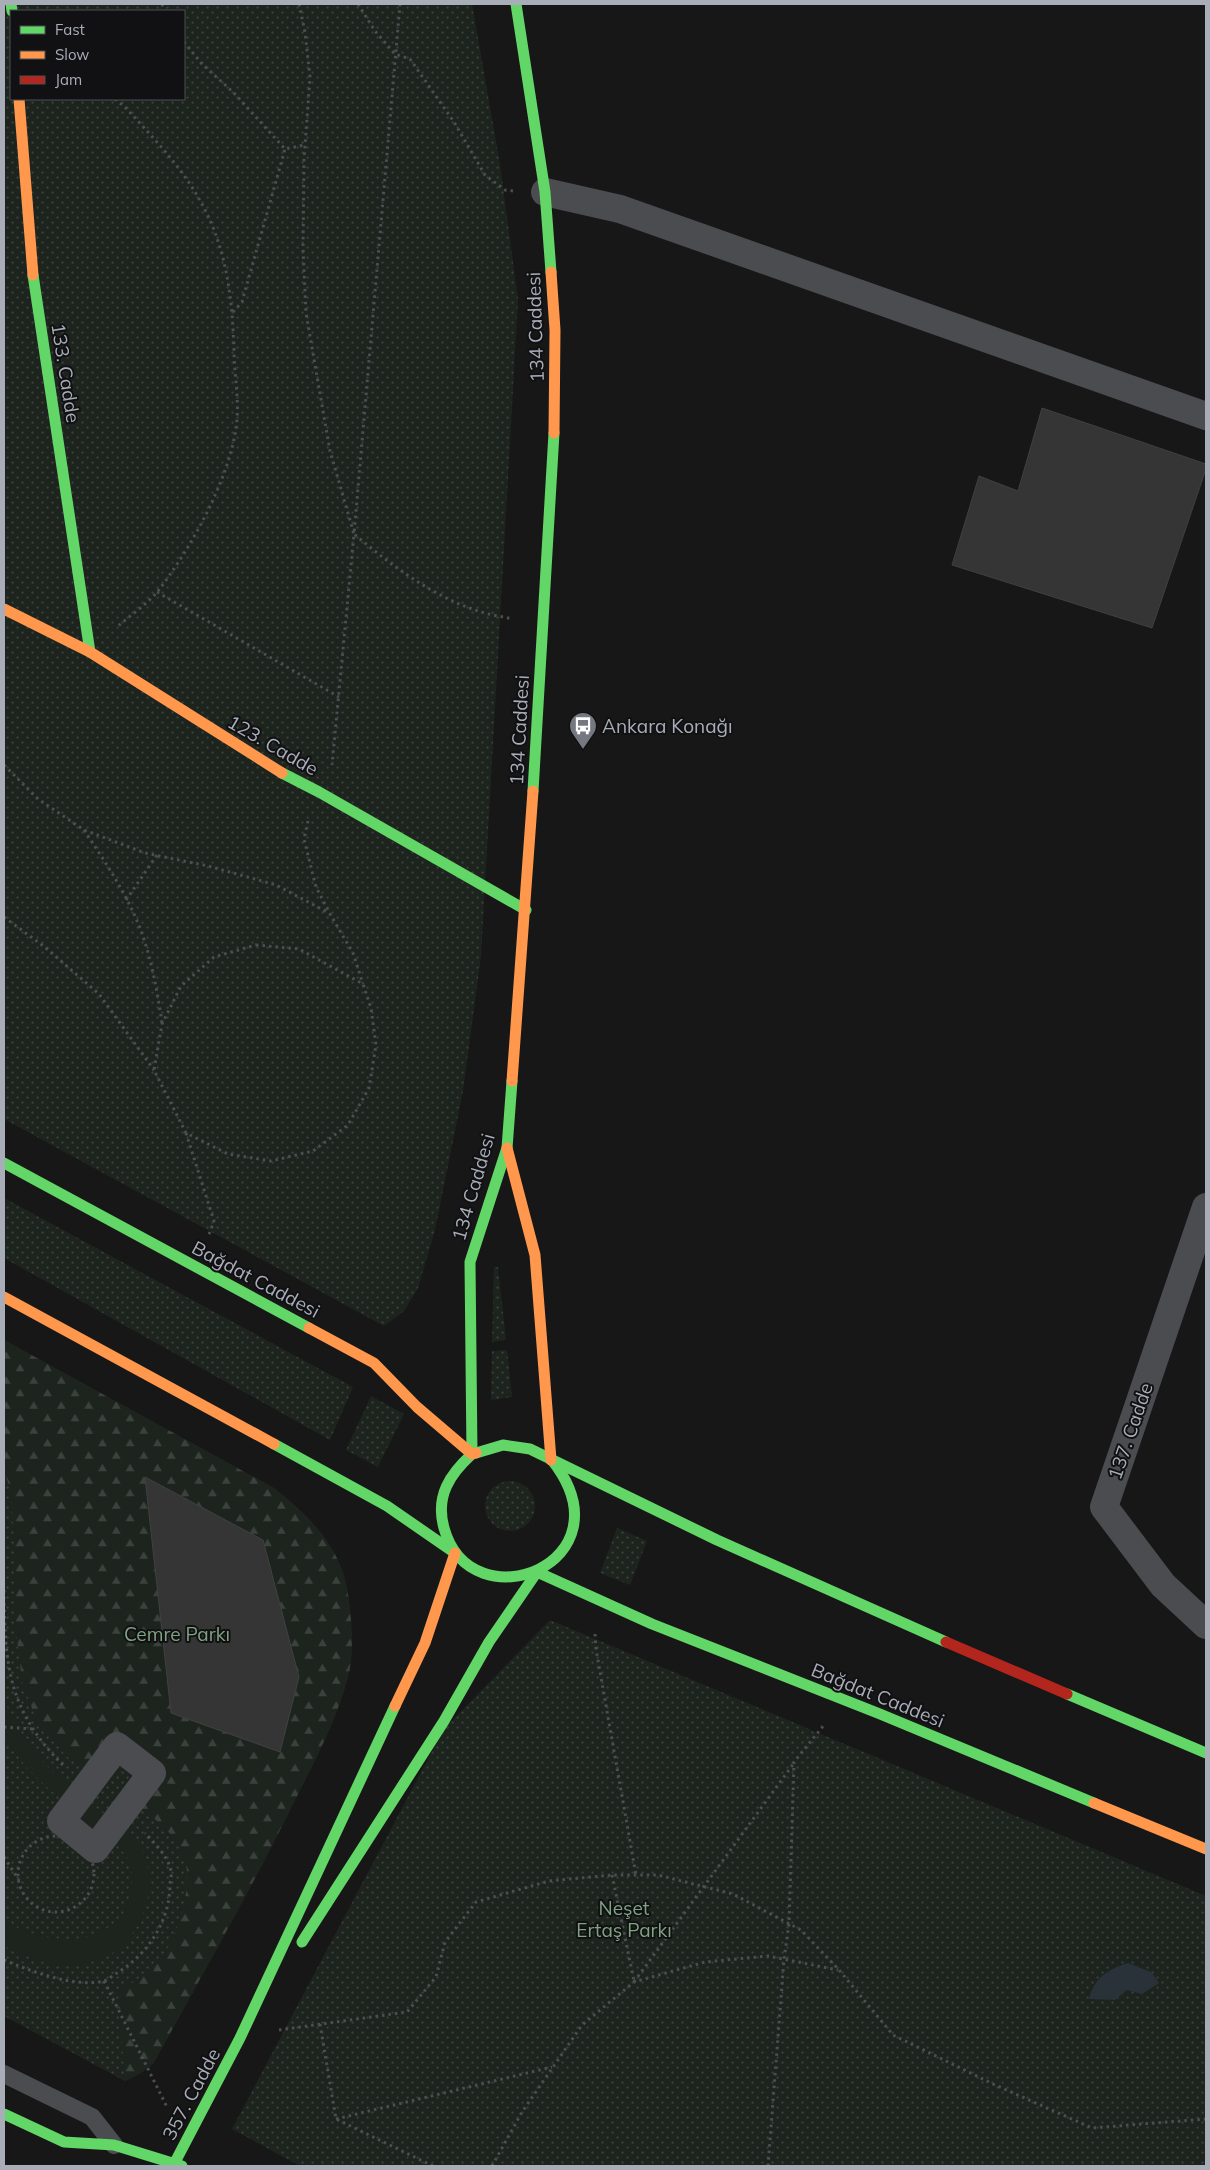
<svg xmlns="http://www.w3.org/2000/svg" width="1210" height="2170" font-family="Mulish,sans-serif">
	<style>
		.green { fill: url(#green-dots); fill-rule: evenodd }
		.forest { fill: url(#forest-firs) }
		.pitch { fill: #1d241e }
		.water { fill: #2a3239 }
		.building { fill: #353536; stroke: #3f4043 }
		.lines { fill: none; stroke-linecap: round; stroke-linejoin: round }
		.path { stroke: #4d4e52; stroke-width: 3; stroke-dasharray: 2.5 4; stroke-linecap: butt }
		.lane { stroke: #4b4c50; stroke-width: 18 }
		.street { stroke: #4b4c50; stroke-width: 28 }
		.fast { stroke: #63d668; stroke-width: 11 }
		.slow { stroke: #ff974d; stroke-width: 11 }
		.jam { stroke: #b3261e; stroke-width: 11 }
		.labels { text-anchor: middle; dominant-baseline: central; stroke-width: 4; stroke-linejoin: round; paint-order: stroke }
		.street-label { font-size: 19px; fill: #a8adb8; stroke: #111113 }
		.poi-label { font-size: 19px; fill: #a8adb8; stroke: #111113; text-anchor: start }
		.park-label { font-size: 19px; fill: #7fa381; stroke: #111113 }
	</style>
	<defs>
		<pattern id="green-dots" width="8" height="8" patternUnits="userSpaceOnUse" patternTransform="scale(1.25)"><rect width="8" height="8" fill="#1d241e"/><path d="M2 2h.1M6 6h.1" fill="none" stroke="#3b413d" stroke-width="1.8" stroke-linecap="round"/></pattern>
		<pattern id="forest-firs" width="22" height="20" patternUnits="userSpaceOnUse" patternTransform="scale(1.25)"><rect width="22" height="20" fill="#1d241e"/><path d="M5 1l3.5 6h-7zM16 11l3.5 6h-7z" fill="#3b413d"/></pattern>
	</defs>
	<rect width="100%" height="100%" fill="#171717"/>
	<!-- green -->
	<g class="green">
		<path d="M4 4H472L500 164 518 300 481 956 463 1091 435 1230 418 1288 404 1311 384 1326 4 1119ZM11 11H184V99H11Z"/>
		<polygon points="4,1198 353,1387 330,1440 4,1258"/>
		<polygon points="494,1267 498,1267 506,1340 492,1342"/>
		<path d="M4 1340 274 1488C301 1510 326 1532 340 1565 351 1589 355 1647 349 1673 337 1721 313 1764 291 1808 248 1895 200 1979 153 2064L139 2074 125 2081 4 2016Z"/>
		<polygon points="507,1350 512,1397 491,1400 492,1351"/>
		<polygon points="371,1396 404,1414 378,1467 346,1450"/>
		<circle cx="510" cy="1506" r="25"/>
		<polygon points="617,1528 647,1541 630,1585 600,1573"/>
		<polygon points="550,1620 1206,1896 1206,2166 300,2166 232,2129 444,1729"/>
	</g>
	<!-- forest -->
	<path class="forest" d="M4 1340 274 1488C301 1510 326 1532 340 1565 351 1589 355 1647 349 1673 337 1721 313 1764 291 1808 248 1895 200 1979 153 2064L139 2074 125 2081 118 1992C132 1983 146 1975 157 1963 176 1942 188 1902 187 1874 187 1861 180 1849 174 1839 166 1826 144 1811 132 1800L152 1773 117 1746 93 1777 65 1755 36 1719 22 1682 16 1628 15 1560 11 1493 4 1469Z"/>
	<!-- pitch -->
	<path class="pitch" d="M4 1697C18 1749 62 1781 103 1813 115 1823 131 1833 140 1846 160 1878 146 1926 118 1949 110 1955 101 1959 91 1962 62 1973 30 1958 4 1946V1922C27 1933 51 1941 76 1939 95 1937 118 1926 126 1908 132 1892 135 1877 129 1861 122 1846 103 1833 91 1823 64 1801 34 1780 14 1751 1 1733 4 1719 4 1697Z"/>
	<!-- water -->
	<path class="water" d="M1128 1963 1151 1972 1159 1983 1142 1994 1127 1990 1115 2000 1089 1999C1095 1977 1107 1970 1128 1963Z"/>
	<!-- building -->
	<g class="building">
		<polygon points="1042,408 1206,464 1206,469 1152,628 952,565 979,476 1018,491"/>
		<polygon points="145,1477 263,1540 299,1677 280,1752 171,1713"/>
	</g>
	<g class="lines">
		<!-- path -->
		<g class="path">
			<polyline points="162,4 165,11"/>
			<polyline points="299,4 305,32 310,77 304,160 303,248 306,313 330,451 354,534 332,765"/>
			<polyline points="358,4 375,31 395,54 410,59 454,122 485,175 505,190 514,191"/>
			<path d="M400 4 354 534C391 565 432 596 478 611 489 615 501 616 512 619"/>
			<polyline points="184,42 202,64 234,93 285,149 305,145"/>
			<path d="M115 99 126 108C154 139 183 168 203 206 227 251 232 298 234 349 234 375 240 402 236 428 228 482 191 548 158 591 147 604 131 615 118 626"/>
			<polyline points="233,312 242,302 285,149"/>
			<polyline points="157,592 339,697"/>
			<polyline points="4,765 38,799 84,830 145,853 208,866 276,885 329,913"/>
			<polyline points="308,821 304,839 316,887 330,914 353,953 363,984"/>
			<path d="M84 830C104 860 124 890 138 923 151 955 157 990 162 1023"/>
			<polyline points="126,900 157,855"/>
			<polyline points="4,917 46,948 99,994 154,1070"/>
			<polygon points="256,945 299,949 363,984 371,1008 376,1045 369,1088 348,1125 313,1151 271,1161 228,1154 186,1133 154,1070 162,1024 181,986 214,957"/>
			<polyline points="186,1133 214,1221 208,1237"/>
			<path d="M4 1590C5 1664 7 1710 64 1766"/>
			<polyline points="595,1634 596,1649 636,1875"/>
			<polyline points="4,1727 32,1729"/>
			<circle cx="56" cy="1874" r="38"/>
			<polyline points="4,1857 19,1880"/>
			<polyline points="612,1875 634,1981"/>
			<path d="M4 1960C31 1971 74 1988 104 1981 108 1980 113 1975 117 1973 148 1954 169 1922 170 1886 170 1881 172 1875 171 1871 168 1856 155 1844 145 1833"/>
			<polyline points="104,1981 167,2107"/>
			<polyline points="634,1982 794,1763"/>
			<polyline points="320,2024 336,2119 433,2166"/>
			<polyline points="279,2030 407,2012 436,1977 445,1942 476,1902 549,1881 612,1875 658,1875 733,1894 801,1930 839,1970 893,2035 993,2084 1092,2128 1206,2119"/>
			<polyline points="336,2119 552,2067"/>
			<polyline points="492,2166 522,2112 582,2025 634,1982 705,1962 768,1956 838,1970"/>
			<polyline points="768,2166 784,1959 789,1924 794,1762 824,1725"/>
		</g>
		<!-- lane -->
		<polyline class="lane" points="4,2074 92,2117 114,2145"/>
		<!-- street -->
		<g class="street">
			<polyline points="545,192 620,209 1206,416"/>
			<polyline points="1206,1207 1104,1507 1163,1585 1206,1625"/>
			<polygon points="117,1746 152,1773 95,1849 61,1821"/>
		</g>
		<!-- fast -->
		<g class="fast">
			<polyline points="11,4 12,11"/>
			<polyline points="516,4 545,192 551,272"/>
			<polyline points="33,275 90,652"/>
			<polyline points="282,773 319,792 526,910"/>
			<polyline points="533,791 554,433"/>
			<polyline points="4,1163 309,1328"/>
			<polyline points="274,1444 387,1506 455,1553"/>
			<polyline points="476,1453 503,1445 530,1449 717,1540 946,1642"/>
			<polyline points="472,1454 470,1262 507,1148 512,1081"/>
			<path d="M472 1454C450 1474 435 1496 444 1528 471 1626 633 1563 552 1460"/>
			<polyline points="537,1572 652,1624 880,1714 1094,1803"/>
			<polyline points="1067,1694 1206,1753"/>
			<polyline points="302,1942 444,1721 489,1642 537,1572"/>
			<polyline points="4,2114 64,2142 114,2145 182,2166"/>
			<polyline points="173,2166 240,2038 395,1706"/>
		</g>
		<!-- slow -->
		<g class="slow">
			<polyline points="19,99 33,275"/>
			<polyline points="551,272 555,330 554,433"/>
			<polyline points="4,609 90,652 282,773"/>
			<polyline points="512,1081 533,791"/>
			<polyline points="507,1148 535,1255 551,1460"/>
			<polyline points="4,1297 274,1444"/>
			<polyline points="309,1328 374,1363 417,1407 472,1454 476,1453"/>
			<polyline points="395,1706 425,1643 455,1553"/>
			<polyline points="1094,1803 1206,1849"/>
		</g>
		<!-- jam -->
		<polyline class="jam" points="946,1642 1067,1694"/>
	</g>
	<!-- icons -->
	<defs>
		<symbol id="bus-pin" viewBox="-11 -11 22 30"><path d="M0 17L-7.5 6A9.5 9.5 0 1 1 7.5 6Z" fill="#757880" stroke="#111113"/><path d="M-5-6H5V4H4V6H2V4H-2V6H-4V4H-5ZM-3.5-4V0h7V-4ZM-3.5 1.2v1.5H-2V1.2ZM2 1.2v1.5H3.5V1.2Z" fill="#fff"/></symbol>
	</defs>
	<g fill-rule="evenodd">
		<use href="#bus-pin" x="567" y="710" width="32" height="43"/>
	</g>
	<g class="labels">
		<!-- street labels -->
		<g class="street-label">
			<text transform="translate(535 327) rotate(-92)">134 Caddesi</text>
			<text transform="translate(66 373) rotate(81)">133. Cadde</text>
			<text transform="translate(519 730) rotate(-87)">134 Caddesi</text>
			<text transform="translate(273 745) rotate(30)">123. Cadde</text>
			<text transform="translate(473 1187) rotate(-74)">134 Caddesi</text>
			<text transform="translate(256 1279) rotate(28)">Bağdat Caddesi</text>
			<text transform="translate(1130 1431) rotate(-71)">137. Cadde</text>
			<text transform="translate(878 1695) rotate(22)">Bağdat Caddesi</text>
			<text transform="translate(191 2094) rotate(-62)">357. Cadde</text>
		</g>
		<!-- poi labels -->
		<g class="poi-label">
			<text x="602" y="726">Ankara Konağı</text>
		</g>
		<!-- park labels -->
		<g class="park-label">
			<text x="177" y="1634">Cemre Parkı</text>
			<text x="624" y="1908">Neşet<tspan x="624" dy="22">Ertaş Parkı</tspan></text>
		</g>
	</g>
	<!-- border -->
	<rect width="1210" height="2170" fill="none" stroke="#a8adb8" stroke-width="10"/>
	<!-- legend -->
	<rect x="10" y="10" width="175" height="90" fill="#111113" stroke="#4d4f55"/>
	<rect x="20" y="26" width="25" height="8" fill="#63d668" stroke="#4d4f55"/>
	<text x="55" y="35" font-size="15" fill="#a8adb8">Fast</text>
	<rect x="20" y="51" width="25" height="8" fill="#ff974d" stroke="#4d4f55"/>
	<text x="55" y="60" font-size="15" fill="#a8adb8">Slow</text>
	<rect x="20" y="76" width="25" height="8" fill="#b3261e" stroke="#4d4f55"/>
	<text x="55" y="85" font-size="15" fill="#a8adb8">Jam</text>
</svg>
